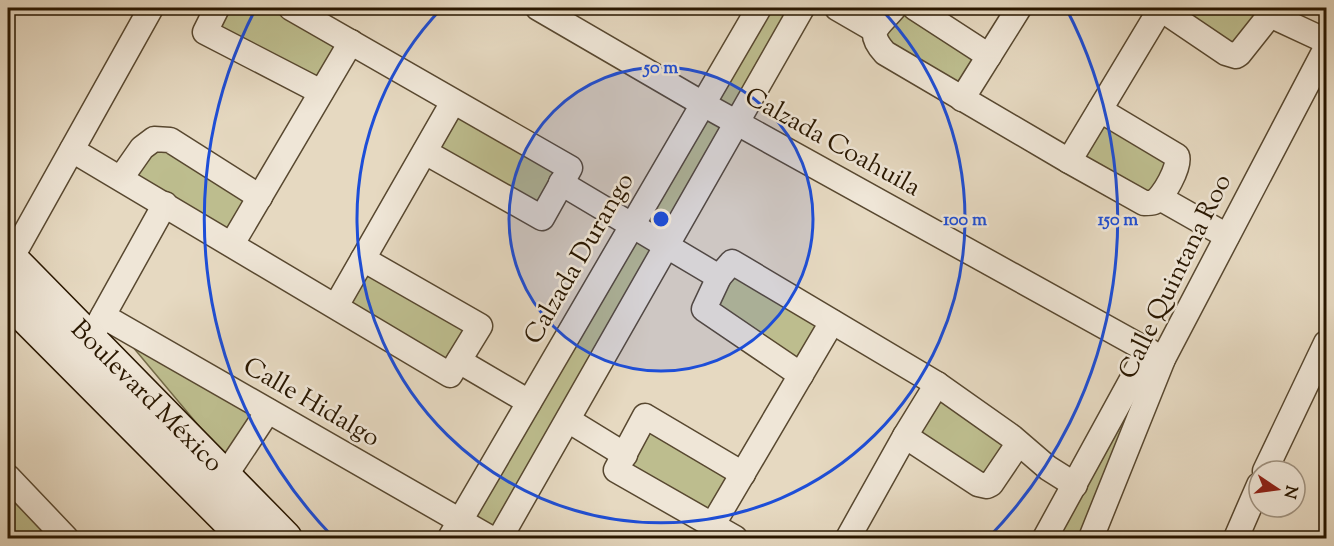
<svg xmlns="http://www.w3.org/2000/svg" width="1334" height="546" font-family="'Sorts Mill Goudy',serif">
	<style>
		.green { fill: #bdbd8e; stroke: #736a47; stroke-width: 1.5 }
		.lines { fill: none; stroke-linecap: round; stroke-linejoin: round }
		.street-casing { stroke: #584830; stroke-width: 27 }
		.secondary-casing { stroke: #291700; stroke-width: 36 }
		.street { stroke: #efe6d7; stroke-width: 24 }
		.secondary { stroke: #efe6d7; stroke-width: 33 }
		.ring { fill: none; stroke: #1d4ed8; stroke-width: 3 }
		.labels { text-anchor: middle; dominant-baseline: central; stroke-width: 5; stroke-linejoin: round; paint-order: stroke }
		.street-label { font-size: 26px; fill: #291700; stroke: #efe6d7 }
		.centre { fill: #1d4ed8; stroke: #efe6d7; stroke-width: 3 }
		.ring-label { font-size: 18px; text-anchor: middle; font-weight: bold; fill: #1d4ed8; stroke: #efe6d7; stroke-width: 5; stroke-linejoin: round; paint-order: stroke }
	</style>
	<rect width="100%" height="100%" fill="#e6d9c1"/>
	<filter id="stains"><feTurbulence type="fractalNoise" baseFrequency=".00333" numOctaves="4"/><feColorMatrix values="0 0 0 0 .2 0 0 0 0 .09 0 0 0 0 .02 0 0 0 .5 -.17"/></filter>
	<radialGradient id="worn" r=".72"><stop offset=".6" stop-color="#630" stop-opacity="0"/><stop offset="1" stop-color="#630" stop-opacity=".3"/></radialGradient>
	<!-- green -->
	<g class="green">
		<polygon points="224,8 284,8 346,42 320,87 214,30"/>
		<polygon points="763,8 799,8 495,538 454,538"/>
		<polygon points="898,8 985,57 962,95 880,42"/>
		<polygon points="1173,8 1263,8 1238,48"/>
		<polygon points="456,107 567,168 542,216 431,153"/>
		<polygon points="1103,116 1171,160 1148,197 1079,157"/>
		<polygon points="169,145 254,198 232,238 132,177 152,148"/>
		<polygon points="363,261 477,326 449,371 338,305"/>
		<polygon points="732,264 829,322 800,371 707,309"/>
		<polygon points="122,334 261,412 229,462"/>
		<polygon points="1149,357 1086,538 1050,538"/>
		<polygon points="938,387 1015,443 990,481 908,436"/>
		<polygon points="646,419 739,474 712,522 618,470"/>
		<polygon points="8,484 48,525 31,538 8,538"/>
	</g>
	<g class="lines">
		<defs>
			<g id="street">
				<polyline points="217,8 205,32 321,92"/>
				<polyline points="291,8 570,168 542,218 425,152"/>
				<polyline points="538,8 703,104 1163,359"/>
				<polyline points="837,8 875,30"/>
				<path d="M894 8C878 27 865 31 885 53L1069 161 1144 203C1148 203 1151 203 1154 202 1163 198 1181 165 1177 156L1100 110"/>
				<polyline points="915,8 989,56"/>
				<polyline points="1267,8 1270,15 1326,41"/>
				<polyline points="1161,9 1226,53 1236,56 1239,54 1270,15"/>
				<polyline points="962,99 1019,8"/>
				<polyline points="72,150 450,375 480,326 363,259"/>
				<polyline points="1069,161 1161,8"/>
				<polyline points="121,178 142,148 154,139 170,140 260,197"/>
				<polyline points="561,183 719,277"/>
				<polyline points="1160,198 1227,236"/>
				<polyline points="232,244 351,42"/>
				<polyline points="8,264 151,8"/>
				<polyline points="336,306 453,102"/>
				<polyline points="103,316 490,538"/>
				<polyline points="95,330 165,204"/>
				<polyline points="459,361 529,402"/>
				<polyline points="801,375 704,309 719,277 732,262 937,384 1012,437 1048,468 1075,485"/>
				<polyline points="568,420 625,455"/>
				<polyline points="905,436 978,484 987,486 991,484 1018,444"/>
				<polyline points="1265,471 1326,343"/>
				<polyline points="225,476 268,411"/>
				<polyline points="8,477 66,538"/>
				<polyline points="712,526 832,322"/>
				<polyline points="450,538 759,8"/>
				<polyline points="500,538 802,8"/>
				<polyline points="735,538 616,470 645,416 743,474"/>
				<polyline points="848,538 905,436 937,384"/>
				<polyline points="1045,538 1148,350"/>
				<polyline points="1091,538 1163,359 1326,48"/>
				<polyline points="1236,538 1259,485"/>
			</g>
			<g id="secondary">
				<polyline points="8,256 285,538"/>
				<polyline points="8,299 246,538"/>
			</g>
		</defs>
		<!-- street casing -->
		<use href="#street" class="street-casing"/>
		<!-- secondary casing -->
		<use href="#secondary" class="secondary-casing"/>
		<!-- street -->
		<use href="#street" class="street"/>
		<!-- secondary -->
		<use href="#secondary" class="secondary"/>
	</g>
	<!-- distance rings -->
	<circle cx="661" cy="219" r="152" fill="#1d4ed8" fill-opacity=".12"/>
	<g class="ring">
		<circle cx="661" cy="219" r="152"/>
		<path d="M880 8A304 304 0 1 1 442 8"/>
		<path d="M332 536A457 457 0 0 1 256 8M1066 8A457 457 0 0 1 990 536"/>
	</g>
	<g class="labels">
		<!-- street labels -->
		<g class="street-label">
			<text transform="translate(832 143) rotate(29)">Calzada Coahuila</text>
			<text transform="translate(580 259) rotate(-60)">Calzada Durango</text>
			<text transform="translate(1176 277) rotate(-64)">Calle Quintana Roo</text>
			<text transform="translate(146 397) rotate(45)">Boulevard México</text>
			<text transform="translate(311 403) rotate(30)">Calle Hidalgo</text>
		</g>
	</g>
	<circle cx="661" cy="219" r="9" class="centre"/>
	<g class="ring-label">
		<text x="661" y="73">50 m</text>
		<text x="965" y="225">100 m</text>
		<text x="1118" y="225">150 m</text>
	</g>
	<!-- margin -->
	<rect width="1334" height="546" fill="none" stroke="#e6d9c1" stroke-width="30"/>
	<rect x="9" y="9" width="1316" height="528" fill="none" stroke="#291700" stroke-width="3"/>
	<rect x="15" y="15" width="1304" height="516" fill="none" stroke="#291700" stroke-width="1.5"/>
	<!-- north arrow -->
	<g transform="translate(1277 489) rotate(103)"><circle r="28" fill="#efe6d7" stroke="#a09381" stroke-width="1.5"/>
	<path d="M0-4.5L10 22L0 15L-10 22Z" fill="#8f2418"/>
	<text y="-9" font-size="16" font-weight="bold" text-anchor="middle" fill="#291700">N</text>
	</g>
	<rect width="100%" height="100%" filter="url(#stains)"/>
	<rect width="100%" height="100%" fill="url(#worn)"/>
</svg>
